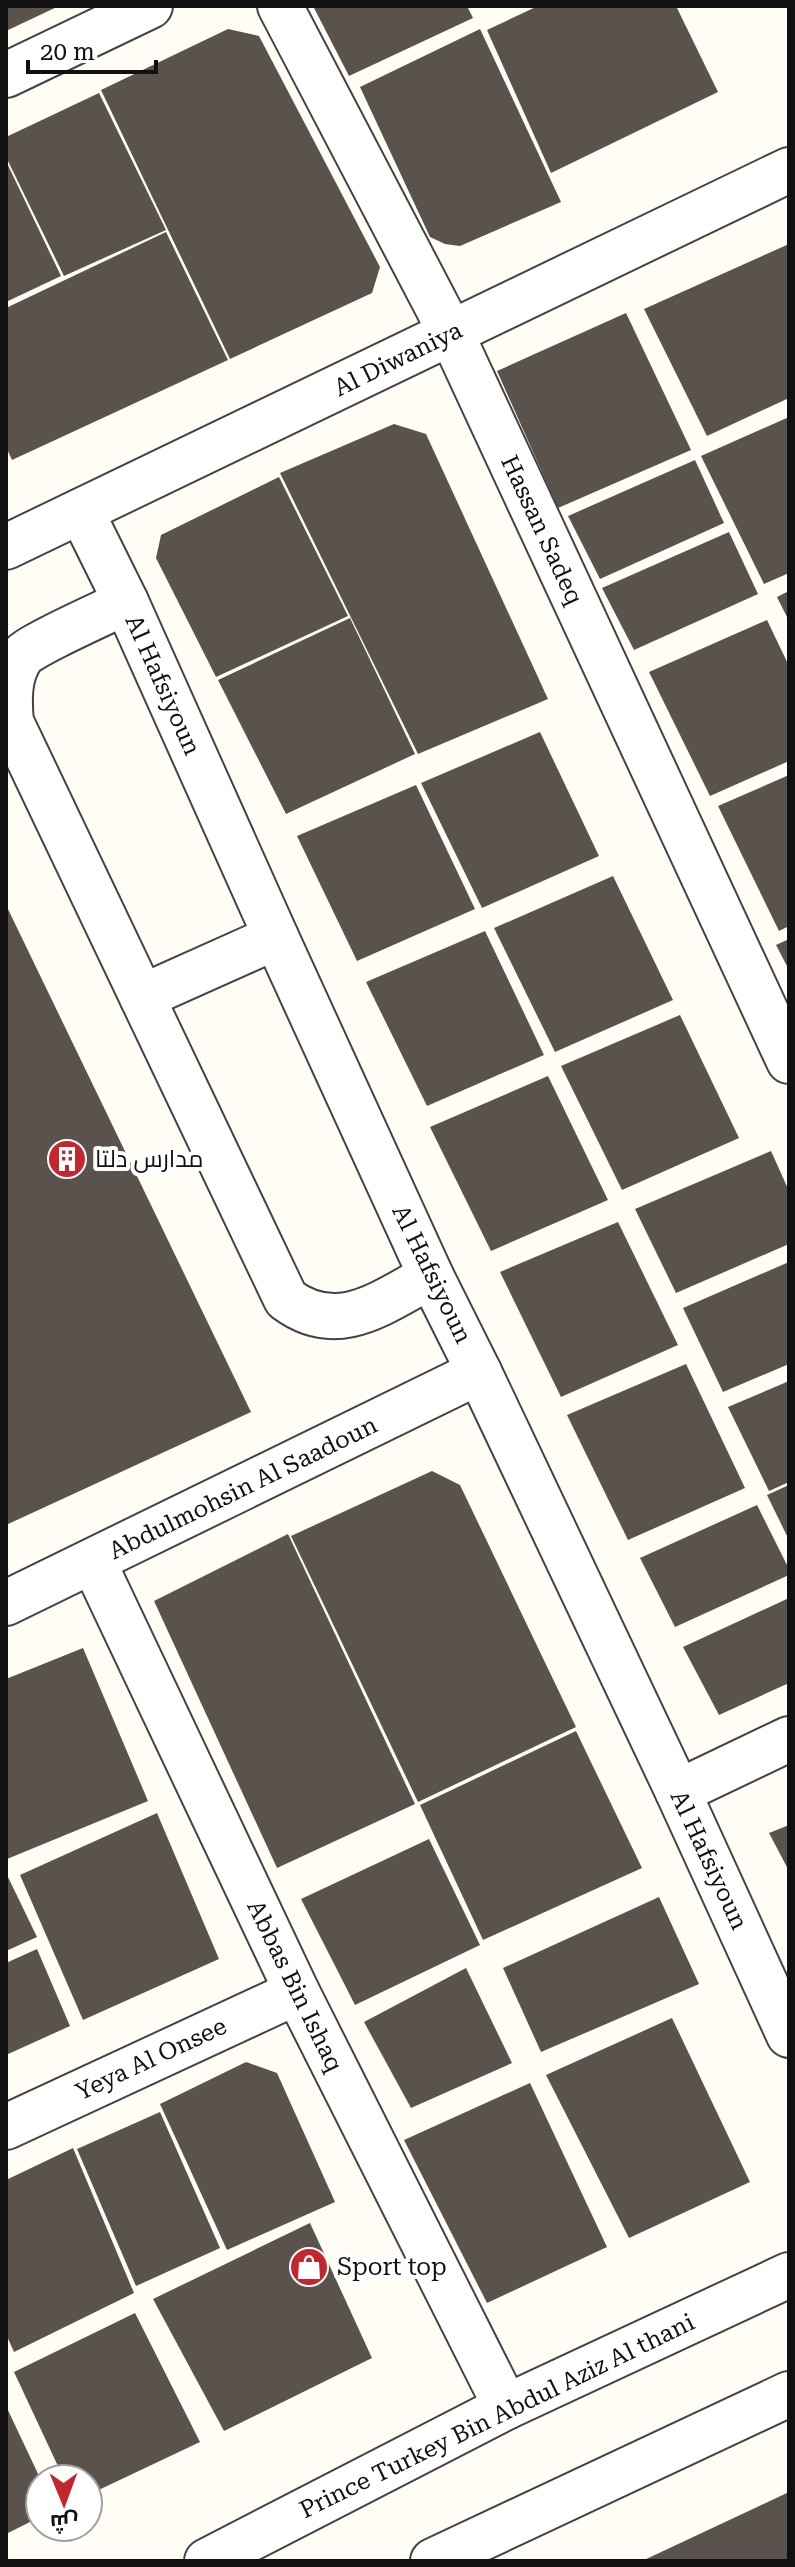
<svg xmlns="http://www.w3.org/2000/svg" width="795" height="2567" font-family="'Roboto Serif',Cairo,serif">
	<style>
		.building { fill: #5a524d }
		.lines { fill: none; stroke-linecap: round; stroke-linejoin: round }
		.minor-casing { stroke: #444; stroke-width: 48 }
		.minor { stroke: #fff; stroke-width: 44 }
		.labels { text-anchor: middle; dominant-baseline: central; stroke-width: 8; stroke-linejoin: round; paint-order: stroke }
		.street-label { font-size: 24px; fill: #111; stroke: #fff }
		.poi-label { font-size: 24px; fill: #111; stroke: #fff; text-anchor: start }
	</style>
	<rect width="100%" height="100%" fill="#fffdf5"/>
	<!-- building -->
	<g class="building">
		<polygon points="6,6 59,6 6,31"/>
		<polygon points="313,6 467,6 473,18 349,76"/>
		<polygon points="538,6 676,6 718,92 551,173 487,30"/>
		<polygon points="228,29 259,36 380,267 372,293 230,359 101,90"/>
		<polygon points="480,29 561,202 460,246 445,244 430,237 360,87"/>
		<polygon points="99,93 166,230 64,276 6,157 6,137"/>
		<polygon points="6,161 61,276 6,302"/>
		<polygon points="166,232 228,360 12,460 6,447 6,308"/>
		<polygon points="789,244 789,398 707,436 644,309"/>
		<polygon points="626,313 691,450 558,508 497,371"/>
		<polygon points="789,417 789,573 764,584 701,456"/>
		<polygon points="394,424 426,434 548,699 418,754 280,473"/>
		<polygon points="695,460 724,523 600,579 568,516"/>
		<polygon points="279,477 348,616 216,677 156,558 161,535"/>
		<polygon points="729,532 758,594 634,650 602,588"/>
		<polygon points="789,591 789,621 777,597"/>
		<polygon points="350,618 415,754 286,814 218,680"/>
		<polygon points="767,620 789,666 789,761 710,796 649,672"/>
		<polygon points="540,732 599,856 482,908 421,783"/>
		<polygon points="789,775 789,926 779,931 718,806"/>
		<polygon points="416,785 475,909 357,961 297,836"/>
		<polygon points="613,876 673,1000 555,1052 494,928"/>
		<polygon points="6,905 251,1412 6,1525"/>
		<polygon points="485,931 544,1055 427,1106 366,982"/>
		<polygon points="789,939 789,970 776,945"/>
		<polygon points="680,1015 739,1138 622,1190 561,1066"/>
		<polygon points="548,1076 608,1200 491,1251 430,1127"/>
		<polygon points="771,1151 789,1191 789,1244 676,1293 635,1209"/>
		<polygon points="618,1222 678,1345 561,1397 500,1272"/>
		<polygon points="789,1262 789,1364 723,1392 683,1308"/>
		<polygon points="686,1364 745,1488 628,1540 567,1415"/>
		<polygon points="789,1381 789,1482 769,1491 728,1407"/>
		<polygon points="432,1471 460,1485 576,1727 418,1802 291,1536"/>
		<polygon points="789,1485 789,1540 767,1495"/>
		<polygon points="757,1505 789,1569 789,1575 675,1627 640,1558"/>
		<polygon points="288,1534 415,1804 277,1868 154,1601"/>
		<polygon points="789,1598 789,1683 719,1715 683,1647"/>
		<polygon points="83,1648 148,1801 7,1859 6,1679"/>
		<polygon points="576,1731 642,1868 483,1940 420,1805"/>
		<polygon points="157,1813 219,1959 83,2020 20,1875"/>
		<polygon points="789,1825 789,1871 769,1833"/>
		<polygon points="429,1839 480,1945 355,2005 301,1899"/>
		<polygon points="6,1873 37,1937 6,1951"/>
		<polygon points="659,1897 699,1984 541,2052 503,1968"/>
		<polygon points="37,1949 70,2026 6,2055 6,1963"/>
		<polygon points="466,1968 512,2063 411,2108 364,2022"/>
		<polygon points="672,2018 750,2182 629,2238 546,2075"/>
		<polygon points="246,2062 277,2073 335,2202 227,2250 160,2104"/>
		<polygon points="530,2083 607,2247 487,2303 404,2140"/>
		<polygon points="160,2112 220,2248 136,2286 77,2149"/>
		<polygon points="73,2148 134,2293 14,2352 6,2334 6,2180"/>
		<polygon points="310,2223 372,2358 224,2431 153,2299"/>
		<polygon points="135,2313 200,2442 88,2495 88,2479 64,2479 14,2372"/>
		<polygon points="6,2406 40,2478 40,2517 6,2534"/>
		<polygon points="789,2492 789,2561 642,2561"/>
	</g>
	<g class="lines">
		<defs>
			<g id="minor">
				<polyline points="280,6 451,333 789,1061"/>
				<polyline points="6,75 150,6"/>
				<polyline points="81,511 126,602 276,937 431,1276 479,1372 678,1792 789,2035"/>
				<polyline points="6,547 789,170"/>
				<path d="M126 602C110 610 29 646 22 656 8 675 9 701 11 722L286 1299C338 1338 382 1302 431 1276"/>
				<polyline points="142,997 276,937"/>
				<polyline points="93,1561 297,1992 506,2407"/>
				<polyline points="6,1603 479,1372"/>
				<polyline points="678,1792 789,1739"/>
				<polyline points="6,2127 297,1992"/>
				<polyline points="207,2561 506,2407 789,2275"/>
				<polyline points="433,2561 789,2394"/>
			</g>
		</defs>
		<!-- minor casing -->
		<use href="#minor" class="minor-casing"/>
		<!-- minor -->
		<use href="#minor" class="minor"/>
	</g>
	<!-- icons -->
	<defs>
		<symbol id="building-disc" viewBox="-11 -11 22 22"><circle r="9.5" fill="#c4262e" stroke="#fff"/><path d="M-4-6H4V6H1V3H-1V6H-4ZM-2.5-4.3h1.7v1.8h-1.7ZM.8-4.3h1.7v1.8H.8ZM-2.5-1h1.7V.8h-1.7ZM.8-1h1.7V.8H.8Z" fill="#fff"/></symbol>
		<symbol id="shop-disc" viewBox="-11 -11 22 22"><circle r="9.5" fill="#c4262e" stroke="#fff"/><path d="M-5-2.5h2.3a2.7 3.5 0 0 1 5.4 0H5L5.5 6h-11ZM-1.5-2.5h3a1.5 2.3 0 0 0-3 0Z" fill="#fff"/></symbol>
	</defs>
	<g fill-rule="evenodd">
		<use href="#building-disc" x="45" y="1137" width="44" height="44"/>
		<use href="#shop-disc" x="287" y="2245" width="44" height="44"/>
	</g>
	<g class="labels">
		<!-- street labels -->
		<g class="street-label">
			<text transform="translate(398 359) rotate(-26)">Al Diwaniya</text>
			<text transform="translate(542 530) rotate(65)">Hassan Sadeq</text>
			<text transform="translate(163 685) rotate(66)">Al Hafsiyoun</text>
			<text transform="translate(432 1274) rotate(64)">Al Hafsiyoun</text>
			<text transform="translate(243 1488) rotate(-26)">Abdulmohsin Al Saadoun</text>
			<text transform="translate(709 1860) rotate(65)">Al Hafsiyoun</text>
			<text transform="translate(295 1986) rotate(64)">Abbas Bin Ishaq</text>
			<text transform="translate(151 2059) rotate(-25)">Yeya Al Onsee</text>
			<text transform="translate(497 2416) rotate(-26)">Prince Turkey Bin Abdul Aziz Al thani</text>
		</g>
		<!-- poi labels -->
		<g class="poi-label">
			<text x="95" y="1159">مدارس دلتا</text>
			<text x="337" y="2267">Sport top</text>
		</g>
	</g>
	<!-- border -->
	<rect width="795" height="2567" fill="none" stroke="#111111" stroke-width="16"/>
	<!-- north arrow -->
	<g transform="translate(64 2503) rotate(179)"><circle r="38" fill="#ffffff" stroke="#a0a0a0" stroke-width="2"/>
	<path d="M0-6L14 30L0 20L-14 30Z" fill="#c4262e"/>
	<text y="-12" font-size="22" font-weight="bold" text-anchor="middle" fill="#111111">ش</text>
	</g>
	<!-- scale -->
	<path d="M28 60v12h128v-12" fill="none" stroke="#111111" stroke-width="4"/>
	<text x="40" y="60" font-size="24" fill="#111111" stroke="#ffffff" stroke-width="6" paint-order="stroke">20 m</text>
</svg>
